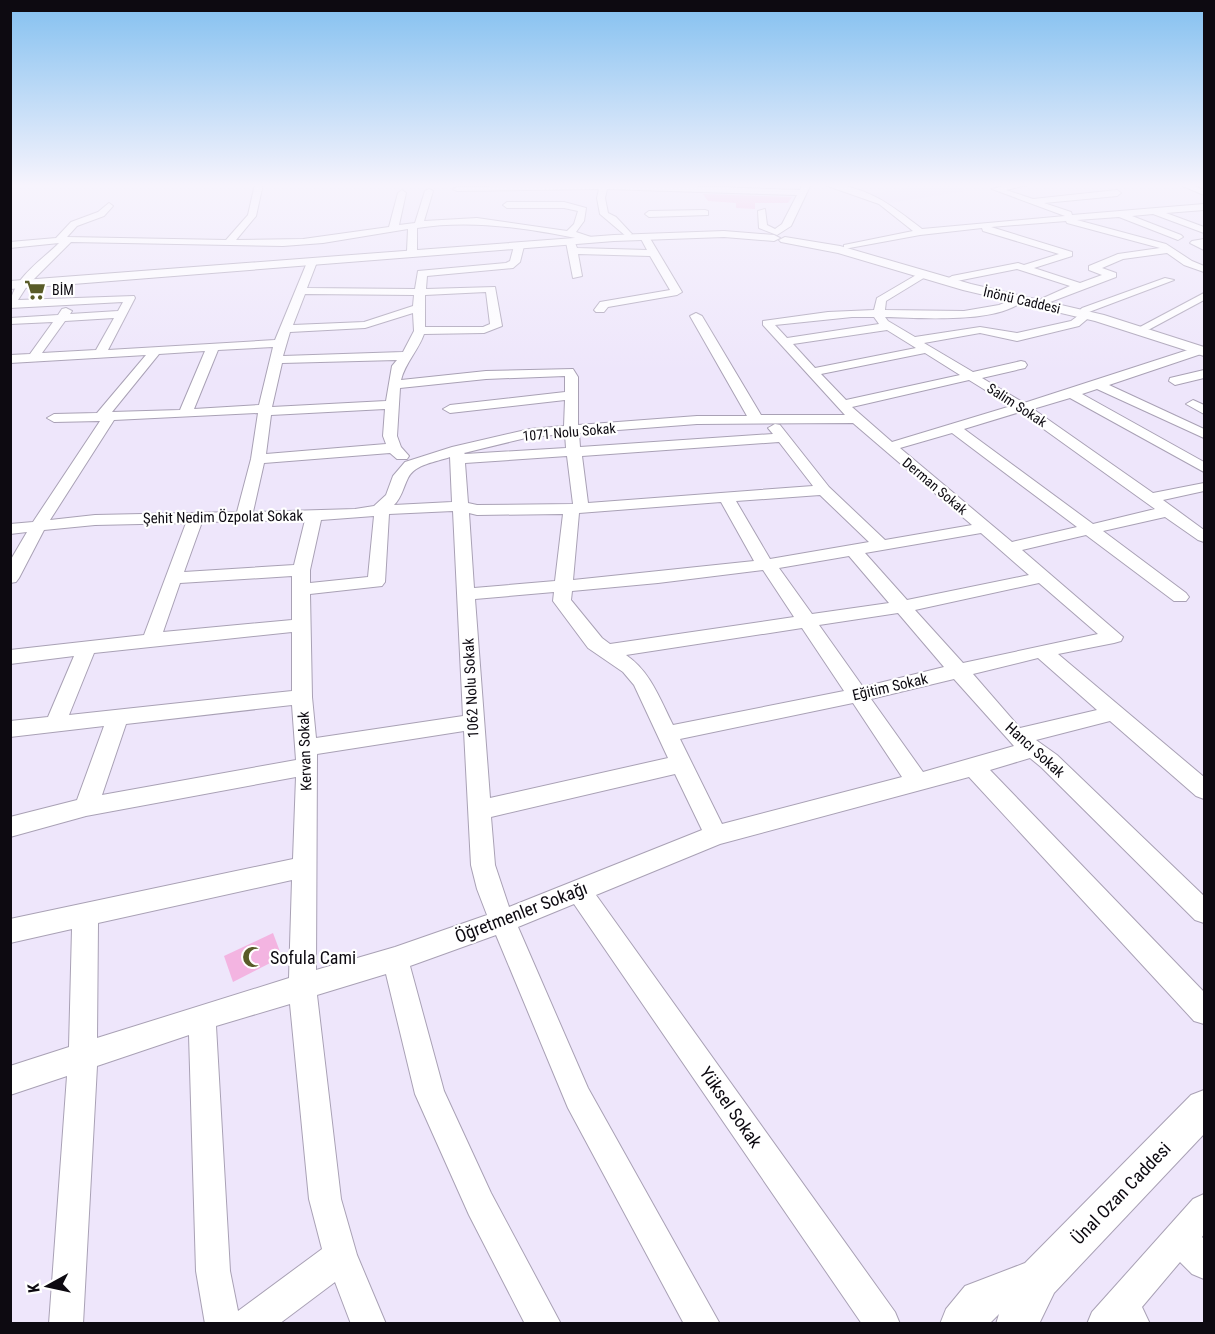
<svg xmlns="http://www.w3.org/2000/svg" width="1215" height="1334" font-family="'Roboto Condensed',sans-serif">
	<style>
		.built { fill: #e8ddfa }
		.building { fill: #f3b4e1 }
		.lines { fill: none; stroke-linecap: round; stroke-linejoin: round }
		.minor-casing { stroke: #a9a1b5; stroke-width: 2 }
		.major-casing { stroke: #a9a1b5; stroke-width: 2 }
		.minor { fill: #fff; fill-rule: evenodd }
		.major { fill: #fff; fill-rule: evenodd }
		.labels { text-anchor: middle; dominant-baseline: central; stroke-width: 4.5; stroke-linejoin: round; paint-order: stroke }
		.far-poi-label { font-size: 14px; fill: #0d0a11; stroke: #fff; text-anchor: start }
		.far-street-label { font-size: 14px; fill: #0d0a11; stroke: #fff }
		.street-label { font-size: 15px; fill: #0d0a11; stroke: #fff }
		.near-street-label { font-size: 18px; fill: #0d0a11; stroke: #fff }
		.near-poi-label { font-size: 18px; fill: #0d0a11; stroke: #fff; text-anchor: start }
	</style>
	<rect width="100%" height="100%" fill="#eee6fb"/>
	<!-- built -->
	<polygon class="built" points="903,184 952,184 967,191 889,203 869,194 908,188"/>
	<!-- building -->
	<g class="building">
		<polygon points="703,194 792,197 788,203 755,203 755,209 736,208 736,203 708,201"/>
		<polygon points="273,933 282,957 233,982 224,956"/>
	</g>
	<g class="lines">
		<defs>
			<g id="minor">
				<path d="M255 184H263L256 216 236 240 303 239 389 227 398 193 402 190 406 193 399 225 415 223 425 191 429 189 433 191 424 221 477 218 567 231 574 224 578 211 564 208H507L503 205 507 202H564L586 208 584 221 576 232 591 237 586 240C530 229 475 219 417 228V251L412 254 407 251 408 229 323 243 283 246 71 242 27 286 18 300 134 296 135 298 108 350 275 340 308 260 317 262 307 288 415 289 418 271 506 263 510 261 514 246 519 243 524 246 520 262 513 268 427 276 426 289 495 287 502 326 484 333 424 334C418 351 405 363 401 380L486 371 573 369 578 377V425L697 416H747L690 316 696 313 702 316 761 415H845L763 325V321L828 312 874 310 877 298 923 271 927 272V276L886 301 885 310 964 311 999 305 1019 297 1024 300C998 324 920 318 885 317L888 321 915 337 980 327 1017 333 1071 321 1083 312 1080 310 1082 308 1165 278 1174 280 1089 312 1092 315 1079 326 1017 341 980 333 924 343 973 372 1021 361 1025 362 1027 365 1025 368 982 378 1024 403 1197 347H1204V353L1109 385 1204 429V438L1097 389 1082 394 1204 462V472L1070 398 1033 409 1153 493 1204 483V491L1163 500 1204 530V542L1198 540 1165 517 1103 531 1186 593 1189 597 1186 601H1174L1086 535 1022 550 1123 637 1121 641 1114 643 1058 654 1204 777V799L1196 796 1110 721 1036 740 1057 755 1204 896V923L1195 920 1041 767 1030 758 990 770 1204 992V1024L1194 1021 969 777 720 844 596 895 895 1312 900 1324H862L574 904 518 927 588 1088 720 1324H684L568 1108 496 935 410 966 444 1091 491 1193 561 1324H525L469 1215 415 1094 386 974 317 995 341 1199 357 1255 386 1324H351L335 1282 279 1324H205L196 1271 189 1035 97 1066 83 1324H49L67 1076 10 1095V1066L69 1047 72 929 10 943V919L293 859 296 777 86 816 10 837V817L77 800 104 726 10 737V721L48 717 74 656 10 664V650L144 635 186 523 95 525 44 530 19 578 16 582 10 583V561L27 532 10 534V524L33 522 100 421 54 422 47 418 54 414 97 413 146 355 10 363V355L30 354 53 322 10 324V318L58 315 62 309 66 308 72 311 70 314 118 311 123 302 10 308C10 280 41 261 59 243L10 248V242L56 238 71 222 98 212 109 203 113 206 104 216 77 226 67 237 226 240 248 215ZM486 292 490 324 483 327H425V295ZM305 294 414 295 413 306 364 322 293 325ZM413 313 414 331 403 352 283 356 290 332 365 328ZM852 317H874L879 324 787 338 775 325ZM114 318 96 350 42 353 65 321ZM887 330 916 348 815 368 793 344ZM273 347 259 405 194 409 218 350ZM205 351 180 410 112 412 159 354ZM925 353 960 375 846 400 821 374ZM397 360 392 366 386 401 272 407 282 363ZM565 376V392L450 405 443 409 450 413 565 400 564 426 530 429 452 447 405 462 393 476 386 495 374 506 355 509 253 512 264 463 390 453 397 459H407L409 456 401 447 397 436 400 388 486 379ZM969 380 1011 406 892 442 852 407ZM385 409 383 436 386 444 266 454 271 415ZM1020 412 1155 509 1093 524 964 429ZM258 413 251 459 237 512 95 515 50 520 114 420ZM853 423 972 525 885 540 829 487 780 425 775 424 768 428 773 434 580 447 579 433 697 424ZM952 433 1077 527 1012 542 900 448ZM565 434 566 448 465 454 464 453 530 437ZM779 442 813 486 588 503 582 456ZM567 456 573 504 477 505 468 503 465 463ZM450 457 452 502 394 505C402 497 403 488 408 478 415 464 436 462 450 457ZM820 495 869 542 770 559 736 501ZM721 502 754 561 573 580 579 513ZM453 511 463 716 316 738 312 697 310 594 382 586 385 582 389 514ZM469 513 477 515 563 514 555 581 474 588ZM374 516 368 577 310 583V570L321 520ZM305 520 294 565 184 572 202 522ZM981 533 1029 575 907 600 865 553ZM849 556 889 603 812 614 779 568ZM763 570 794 617 610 644 602 638 571 600 572 591 658 583ZM292 576V620L163 632 180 583ZM1039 583 1098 634 963 663 915 610ZM554 592 553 601 588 648 623 672 634 685 668 758 490 798 475 599ZM898 613 944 667 863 687 819 625ZM802 628 844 691 673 725C660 699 650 671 626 655ZM292 632V691L69 715 94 653ZM1038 658 1097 710 1020 728 973 674ZM954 679 1014 746 923 772 871 699ZM853 703 902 777 722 824 680 739ZM292 705 296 760 102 795 126 724ZM464 731 471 865 477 889 487 915 395 947 316 970 317 754ZM675 774 702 830 509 907 495 865 491 817ZM292 880 289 978 97 1038 98 923ZM290 1004 309 1199 322 1249 238 1311 230 1271 216 1026Z"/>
				<polygon points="634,184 800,190 803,184 811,184 791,226 777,235 759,228 758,211 765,209 767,225 775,229 782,224 797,195 607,189 605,198 608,213 616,217 630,232 632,234 627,237 600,214 597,198 599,189 457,191 453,189 457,187"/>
				<path d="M822 184C865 184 890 204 922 229L1065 216 992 189 1011 184H1031L1006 190 1033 199 1117 190 1121 193 1117 196 1044 203 1071 212 1072 215 1204 204V210L1166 213 1204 227V233L1153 214 1132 216 1181 235 1183 237 1178 240 1119 217 1077 220 1166 244 1192 261 1204 266V272L1184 265 1167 253 1123 259 1102 268 1116 273V277L1045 304 1041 303V299L1070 286 1017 269 952 282 947 279 952 276 1018 263 1024 265 1059 254 983 231 982 228 920 235 844 249V245L913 231 879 204ZM1066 221 1067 223 1160 248 1118 254 1089 266V270L1102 275 1080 283 1034 268 1072 256V252L991 227Z"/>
				<polygon points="1178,184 1189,184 1204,190 1204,195"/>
				<polygon points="705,210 708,211 708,215 649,217 645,214 649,211"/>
				<polygon points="642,235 648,235 682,292 677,295 608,307 604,312 596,312 594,310 600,302 670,290 650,256 578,254 582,276 573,278 566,242 574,240 577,248 647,250 640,237"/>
				<polygon points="1204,239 1204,250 1190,243 1192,241"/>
				<polygon points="1204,293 1204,300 1150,329 1146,330 1140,327"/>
				<polygon points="1204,370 1204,378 1175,385 1169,381 1170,378"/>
				<polygon points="1193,400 1204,405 1204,414 1186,404"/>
				<polygon points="1204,1194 1204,1234 1202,1237 1204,1239 1204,1279 1192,1274 1180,1262 1142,1307 1150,1324 1087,1324 1092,1312 1193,1199"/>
			</g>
			<g id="major">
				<polygon points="724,231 774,235 780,238 774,241 724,237 614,241 10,289 10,281 614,235"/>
				<polygon points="785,237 840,246 971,284 1104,315 1204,347 1204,356 1095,321 963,290 838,253 781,242 779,240"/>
				<polygon points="1204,1090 1204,1134 1054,1293 1039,1324 996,1324 999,1314 989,1324 940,1324 946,1309 965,1286 1025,1263 1191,1095"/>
			</g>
		</defs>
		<!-- minor casing -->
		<use href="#minor" class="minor-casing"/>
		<!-- major casing -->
		<use href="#major" class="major-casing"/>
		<!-- minor -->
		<use href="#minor" class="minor"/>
		<!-- major -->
		<use href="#major" class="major"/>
	</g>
	<!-- sky -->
	<linearGradient id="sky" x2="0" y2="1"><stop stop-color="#83c0f0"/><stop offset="0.5" stop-color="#f7f4fd"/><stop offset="1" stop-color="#f7f4fd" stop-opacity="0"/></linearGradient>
	<rect width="1215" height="371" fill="url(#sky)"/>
	<!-- icons -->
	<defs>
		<symbol id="supermarket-bare" viewBox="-9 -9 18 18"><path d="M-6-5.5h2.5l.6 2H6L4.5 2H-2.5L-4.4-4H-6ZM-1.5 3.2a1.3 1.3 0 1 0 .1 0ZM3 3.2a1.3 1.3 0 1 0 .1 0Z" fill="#595b28" stroke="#fff" stroke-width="2.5" paint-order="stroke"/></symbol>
		<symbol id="mosque-bare" viewBox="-9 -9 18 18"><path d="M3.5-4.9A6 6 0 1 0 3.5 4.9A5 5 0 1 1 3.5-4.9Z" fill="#595b28" stroke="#fff" stroke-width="2.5" paint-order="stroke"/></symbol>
	</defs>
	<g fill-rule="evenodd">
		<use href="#supermarket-bare" x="20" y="275" width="30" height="30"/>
		<use href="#mosque-bare" x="238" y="942" width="30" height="30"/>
	</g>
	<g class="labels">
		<!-- far-poi labels -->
		<g class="far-poi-label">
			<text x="52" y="290">BİM</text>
		</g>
		<!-- far-street labels -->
		<g class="far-street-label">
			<text transform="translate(1022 300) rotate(13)">İnönü Caddesi</text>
			<text transform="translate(1017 405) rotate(33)">Salim Sokak</text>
			<text transform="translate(569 432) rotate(-5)">1071 Nolu Sokak</text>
			<text transform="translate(935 486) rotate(40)">Derman Sokak</text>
		</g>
		<!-- street labels -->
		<g class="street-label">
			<text transform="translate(223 517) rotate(-1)">Şehit Nedim Özpolat Sokak</text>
			<text transform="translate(890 687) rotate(-13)">Eğitim Sokak</text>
			<text transform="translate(471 688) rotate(-93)">1062 Nolu Sokak</text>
			<text transform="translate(1035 750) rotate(42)">Hancı Sokak</text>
			<text transform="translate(305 751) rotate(-92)">Kervan Sokak</text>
		</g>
		<!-- near-street labels -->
		<g class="near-street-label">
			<text transform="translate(521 912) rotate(-21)">Öğretmenler Sokağı</text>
			<text transform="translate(731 1107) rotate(55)">Yüksel Sokak</text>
			<text transform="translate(1121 1193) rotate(-46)">Ünal Ozan Caddesi</text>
		</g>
		<!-- near-poi labels -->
		<g class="near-poi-label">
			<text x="270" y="957">Sofula Cami</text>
		</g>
	</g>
	<!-- border -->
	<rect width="1215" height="1334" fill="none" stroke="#0d0a11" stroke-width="24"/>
	<!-- north arrow -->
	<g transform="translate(48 1286) rotate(262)" stroke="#ffffff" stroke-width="4.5" paint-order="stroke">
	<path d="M0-4.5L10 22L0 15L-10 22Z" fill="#0d0a11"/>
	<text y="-9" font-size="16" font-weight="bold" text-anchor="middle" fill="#0d0a11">K</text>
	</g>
</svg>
